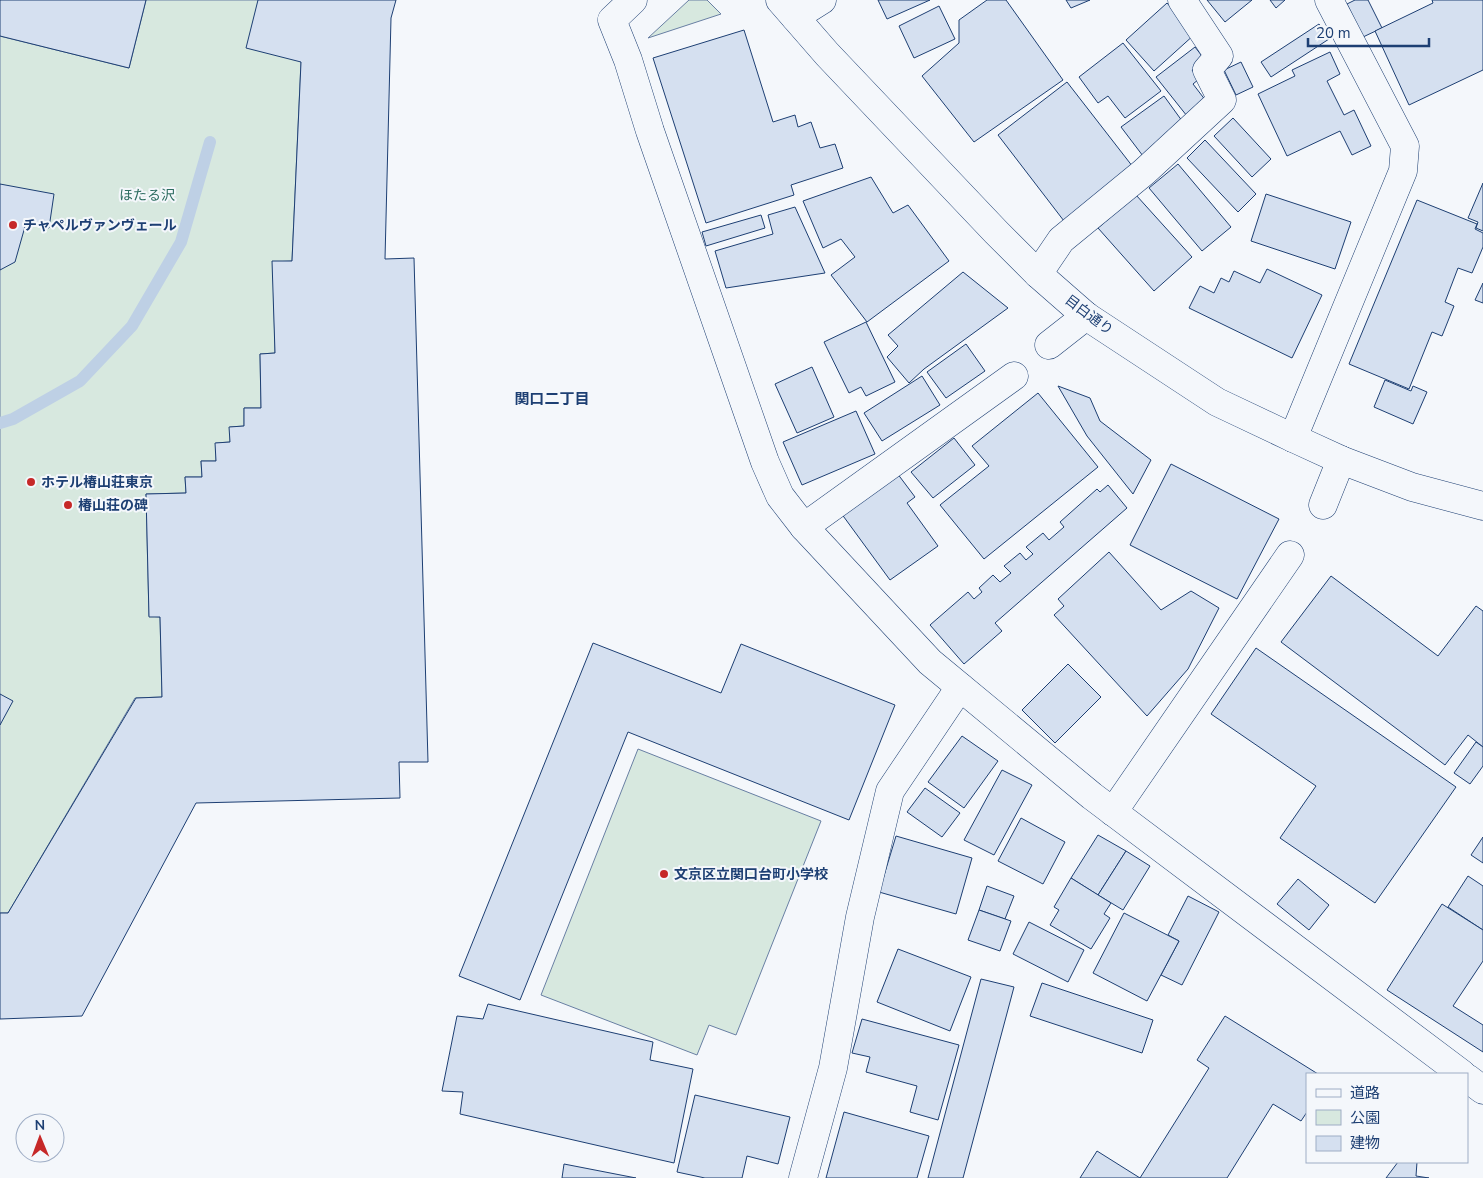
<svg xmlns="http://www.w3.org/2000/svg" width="1483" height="1178" font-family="'Nunito Sans','Noto Sans JP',sans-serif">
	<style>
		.green { fill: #d7e8df; stroke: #687fa3 }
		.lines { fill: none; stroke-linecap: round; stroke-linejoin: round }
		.stream { stroke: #bed0e5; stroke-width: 12 }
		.building { fill: #d5e0f0; stroke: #1d3f73 }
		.minor-casing { stroke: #1d3f73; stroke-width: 29 }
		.major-casing { stroke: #1d3f73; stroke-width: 29 }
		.minor { stroke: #f4f7fb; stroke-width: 28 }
		.major { stroke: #f4f7fb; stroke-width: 28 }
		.poi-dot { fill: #c62828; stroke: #f4f7fb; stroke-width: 2 }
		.labels { text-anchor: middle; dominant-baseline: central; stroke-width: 4; stroke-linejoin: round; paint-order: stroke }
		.park-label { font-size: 14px; fill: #2c6c60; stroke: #f4f7fb }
		.poi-label { font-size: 14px; font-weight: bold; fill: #1d3f73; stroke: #f4f7fb; text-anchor: start }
		.street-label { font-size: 14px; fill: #1d3f73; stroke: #f4f7fb }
		.neighbourhood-label { font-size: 15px; font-weight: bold; fill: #1d3f73; stroke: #f4f7fb }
	</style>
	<rect width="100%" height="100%" fill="#f4f7fb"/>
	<!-- green -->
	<g class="green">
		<polygon points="146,0 258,0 301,62 292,261 273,262 275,353 260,354 261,408 244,408 244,426 230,427 230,442 216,443 216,461 201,461 202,477 185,477 186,493 146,494 149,616 160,617 162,697 135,698 8,913 0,913 0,36 129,68"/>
		<polygon points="689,0 707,0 721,14 648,38"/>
		<polygon points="638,749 821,821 736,1035 709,1025 697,1055 541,995"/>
	</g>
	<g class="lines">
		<!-- stream -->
		<polyline class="stream" points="0,423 13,419 80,381 132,326 181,242 210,142"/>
	</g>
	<!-- building -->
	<g class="building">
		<polygon points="0,0 146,0 129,68 0,36"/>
		<polygon points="258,0 396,0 391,18 385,259 414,258 428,762 399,762 400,798 196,803 82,1016 0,1019 0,913 8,913 136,698 162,697 160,617 149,617 146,494 186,493 185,477 202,477 201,461 216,461 215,443 230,442 229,427 244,426 244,408 261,408 260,354 275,353 272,261 292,261 301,62 246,48"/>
		<polygon points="878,0 930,0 887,19"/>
		<polygon points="987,0 1006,0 1063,80 974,142 922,76 959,43 959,20"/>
		<polygon points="1066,0 1090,0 1071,8"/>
		<polygon points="1207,0 1252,0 1225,22"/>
		<polygon points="1270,0 1285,0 1276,8"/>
		<polygon points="1355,0 1368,0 1382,28 1363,37 1347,4"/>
		<polygon points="1432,0 1483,0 1483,70 1409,105 1375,31 1433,3"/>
		<polygon points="1167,3 1195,34 1154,71 1126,40"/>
		<polygon points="939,6 955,39 914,58 899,26"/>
		<polygon points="1319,24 1329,39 1271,77 1261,62"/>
		<polygon points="744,30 773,122 795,115 798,127 811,122 820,148 835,144 843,168 791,185 794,195 706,223 653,58"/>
		<polygon points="1123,43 1161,91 1125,118 1108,96 1098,103 1079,77"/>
		<polygon points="1195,47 1205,60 1192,70 1199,79 1193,84 1206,101 1187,116 1156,77"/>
		<polygon points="1330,52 1340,74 1327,81 1344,115 1354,110 1371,146 1352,155 1340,131 1287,156 1258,94 1295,76 1292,70"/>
		<polygon points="1241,62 1253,87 1236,95 1224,70"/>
		<polygon points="1067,82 1133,167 1064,221 998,135"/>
		<polygon points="1164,96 1185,125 1143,156 1121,127"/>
		<polygon points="1233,118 1271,159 1252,177 1214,136"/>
		<polygon points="1205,140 1256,194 1238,212 1187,158"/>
		<polygon points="1178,164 1231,227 1202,251 1149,188"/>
		<polygon points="871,177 893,213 908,205 949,261 867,322 831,275 855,257 841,239 823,248 803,201"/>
		<polygon points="1483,183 1483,231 1476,228 1478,222 1468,218"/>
		<polygon points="0,184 54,194 49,228 26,223 15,262 0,270"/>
		<polygon points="1266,194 1351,222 1335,269 1251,241"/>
		<polygon points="1136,195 1192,257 1154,291 1098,228"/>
		<polygon points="1417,200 1477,224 1475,229 1483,233 1483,247 1472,273 1458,268 1445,302 1454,306 1442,336 1432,332 1409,389 1349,364"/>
		<polygon points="795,207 825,273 726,288 715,251 773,234 768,215"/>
		<polygon points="761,215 765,228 706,246 702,232"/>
		<polygon points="1267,269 1322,295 1292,358 1189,308 1200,286 1214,293 1221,278 1229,282 1234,271 1260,283"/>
		<polygon points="963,272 1008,308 924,369 909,383 887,357 898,346 888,335"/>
		<polygon points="1483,283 1483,303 1475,300"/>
		<polygon points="866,322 895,382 866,396 861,387 849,393 824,342"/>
		<polygon points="966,344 985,371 946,398 927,372"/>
		<polygon points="812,367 834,417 797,433 775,384"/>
		<polygon points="922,376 940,405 882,441 864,413"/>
		<polygon points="1385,380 1411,391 1413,386 1427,392 1413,424 1374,407"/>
		<polygon points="1058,386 1090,398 1100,421 1151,460 1133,494 1087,436"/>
		<polygon points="1038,393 1098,467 984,559 940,505 989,466 972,446"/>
		<polygon points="856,411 875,454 802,485 783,442"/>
		<polygon points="954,438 975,465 933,498 911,472"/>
		<polygon points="1171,464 1279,519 1237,599 1130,545"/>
		<polygon points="897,473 915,497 907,503 938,546 890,580 841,513"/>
		<polygon points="1108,485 1127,508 995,623 1002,631 964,664 930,625 968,592 974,599 982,592 979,588 993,575 1000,582 1011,573 1004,566 1020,553 1026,560 1033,554 1026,547 1043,533 1049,540 1064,527 1060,522 1097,489 1100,492"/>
		<polygon points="1109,552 1161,610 1191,591 1219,608 1188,669 1147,716 1054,615 1064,606 1058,599"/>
		<polygon points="1331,576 1438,656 1476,606 1483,611 1483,747 1468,735 1445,765 1281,642"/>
		<polygon points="593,643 721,693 741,644 895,705 849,820 628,732 520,1000 459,976"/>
		<polygon points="1256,648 1456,787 1375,903 1280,838 1316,786 1211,714"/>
		<polygon points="1068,664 1101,697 1055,743 1022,710"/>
		<polygon points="0,694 13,701 0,725"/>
		<polygon points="962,736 998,761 964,808 928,782"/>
		<polygon points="1476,742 1483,747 1483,766 1470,784 1454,773"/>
		<polygon points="1002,770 1032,785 994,855 964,840"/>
		<polygon points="925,788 960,813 942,837 907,812"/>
		<polygon points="1021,818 1065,842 1043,884 998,861"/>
		<polygon points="1098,835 1126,851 1098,895 1071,878"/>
		<polygon points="896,836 972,858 956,914 879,892"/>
		<polygon points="1483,837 1483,863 1471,855"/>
		<polygon points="1126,851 1150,866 1123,910 1098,895"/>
		<polygon points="1468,876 1483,886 1483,930 1448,907"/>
		<polygon points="1071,878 1111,903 1104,914 1110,918 1091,949 1050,925 1059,910 1054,907"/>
		<polygon points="1298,879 1329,905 1309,930 1277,904"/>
		<polygon points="987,886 1014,896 1005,919 979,910"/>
		<polygon points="1188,896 1219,912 1182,985 1161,975 1179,941 1168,935"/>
		<polygon points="1442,904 1483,930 1483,961 1453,1006 1483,1025 1483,1052 1387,990"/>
		<polygon points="979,910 1011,921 1000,951 968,940"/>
		<polygon points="1124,913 1179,941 1147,1001 1093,973"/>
		<polygon points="1029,922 1084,950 1068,982 1013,954"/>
		<polygon points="898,949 971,977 950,1031 877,1002"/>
		<polygon points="981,979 1014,987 963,1178 928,1178"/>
		<polygon points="1042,983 1153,1020 1142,1053 1030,1016"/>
		<polygon points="488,1004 653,1042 650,1060 693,1069 674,1163 460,1114 463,1092 442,1091 457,1016 483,1019"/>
		<polygon points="1225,1016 1318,1074 1307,1074 1307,1112 1301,1121 1273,1104 1227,1178 1080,1178 1097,1151 1140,1178 1209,1068 1197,1060"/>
		<polygon points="862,1019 959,1045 938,1120 910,1112 917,1086 866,1072 870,1057 852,1053"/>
		<polygon points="695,1095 790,1117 778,1164 747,1156 742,1178 705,1178 677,1172"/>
		<polygon points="844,1112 929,1136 917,1178 826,1178"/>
		<polygon points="1398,1162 1417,1162 1416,1176 1429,1178 1386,1178"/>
		<polygon points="564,1164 636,1178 562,1178"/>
	</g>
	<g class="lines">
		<defs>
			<g id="minor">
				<polyline points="633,0 612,20 628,60 650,131 765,462 780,496 804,527 930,662 1092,796 1462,1074"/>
				<polyline points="795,17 822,0"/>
				<polyline points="1038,274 1061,240 1144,172 1222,100 1207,70 1219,56 1182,0"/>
				<polyline points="1049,345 1086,316"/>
				<polyline points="1293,438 1403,171 1405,146 1329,0"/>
				<polyline points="1323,505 1341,460"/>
				<polyline points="804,527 1014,376"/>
				<polyline points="1113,812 1290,555"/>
				<polyline points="1467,1078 1483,1090"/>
				<polyline points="803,1178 833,1068 860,917 890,791 960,687"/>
			</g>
			<polyline id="major" points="780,0 827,54 996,232 1038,274 1086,316 1217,402 1293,438 1341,460 1412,487 1483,506"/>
		</defs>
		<!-- minor casing -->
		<use href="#minor" class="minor-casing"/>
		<!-- major casing -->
		<use href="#major" class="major-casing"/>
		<!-- minor -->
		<use href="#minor" class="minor"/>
		<!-- major -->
		<use href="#major" class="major"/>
	</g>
	<!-- markers -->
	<g class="poi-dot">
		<circle cx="13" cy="225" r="5"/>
		<circle cx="31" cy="482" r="5"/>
		<circle cx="68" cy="505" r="5"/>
		<circle cx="664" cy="874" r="5"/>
	</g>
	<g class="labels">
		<!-- park labels -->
		<g class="park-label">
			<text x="147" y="195">ほたる沢</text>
		</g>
		<!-- poi labels -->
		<g class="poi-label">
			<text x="23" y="225">チャペルヴァンヴェール</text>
			<text x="41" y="482">ホテル椿山荘東京</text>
			<text x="78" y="505">椿山荘の碑</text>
			<text x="674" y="874">文京区立関口台町小学校</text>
		</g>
		<!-- street labels -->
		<g class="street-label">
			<text transform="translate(1089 315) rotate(37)">目白通り</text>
		</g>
		<!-- neighbourhood labels -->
		<g class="neighbourhood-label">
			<text x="552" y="399">関口二丁目</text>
		</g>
	</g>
	<!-- legend -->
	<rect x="1306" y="1073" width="162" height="90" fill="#f4f7fb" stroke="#9eadc5"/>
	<rect x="1316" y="1089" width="25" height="8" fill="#f4f7fb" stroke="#9eadc5"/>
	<text x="1350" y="1098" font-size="15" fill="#1d3f73">道路</text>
	<rect x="1316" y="1110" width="25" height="15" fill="#d7e8df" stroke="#9eadc5"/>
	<text x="1350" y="1123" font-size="15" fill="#1d3f73">公園</text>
	<rect x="1316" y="1136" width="25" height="15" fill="#d5e0f0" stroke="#9eadc5"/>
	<text x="1350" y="1148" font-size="15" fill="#1d3f73">建物</text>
	<!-- north arrow -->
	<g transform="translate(40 1138) rotate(359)"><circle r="24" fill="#f4f7fb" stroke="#9eadc5"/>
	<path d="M0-4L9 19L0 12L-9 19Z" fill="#c62828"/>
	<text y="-8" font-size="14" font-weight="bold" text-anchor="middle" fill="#1d3f73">N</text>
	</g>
	<!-- scale -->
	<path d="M1308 38v8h121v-8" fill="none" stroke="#1d3f73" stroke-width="2.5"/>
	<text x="1316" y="38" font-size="15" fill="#1d3f73" stroke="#f4f7fb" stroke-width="4" paint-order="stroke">20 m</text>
</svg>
